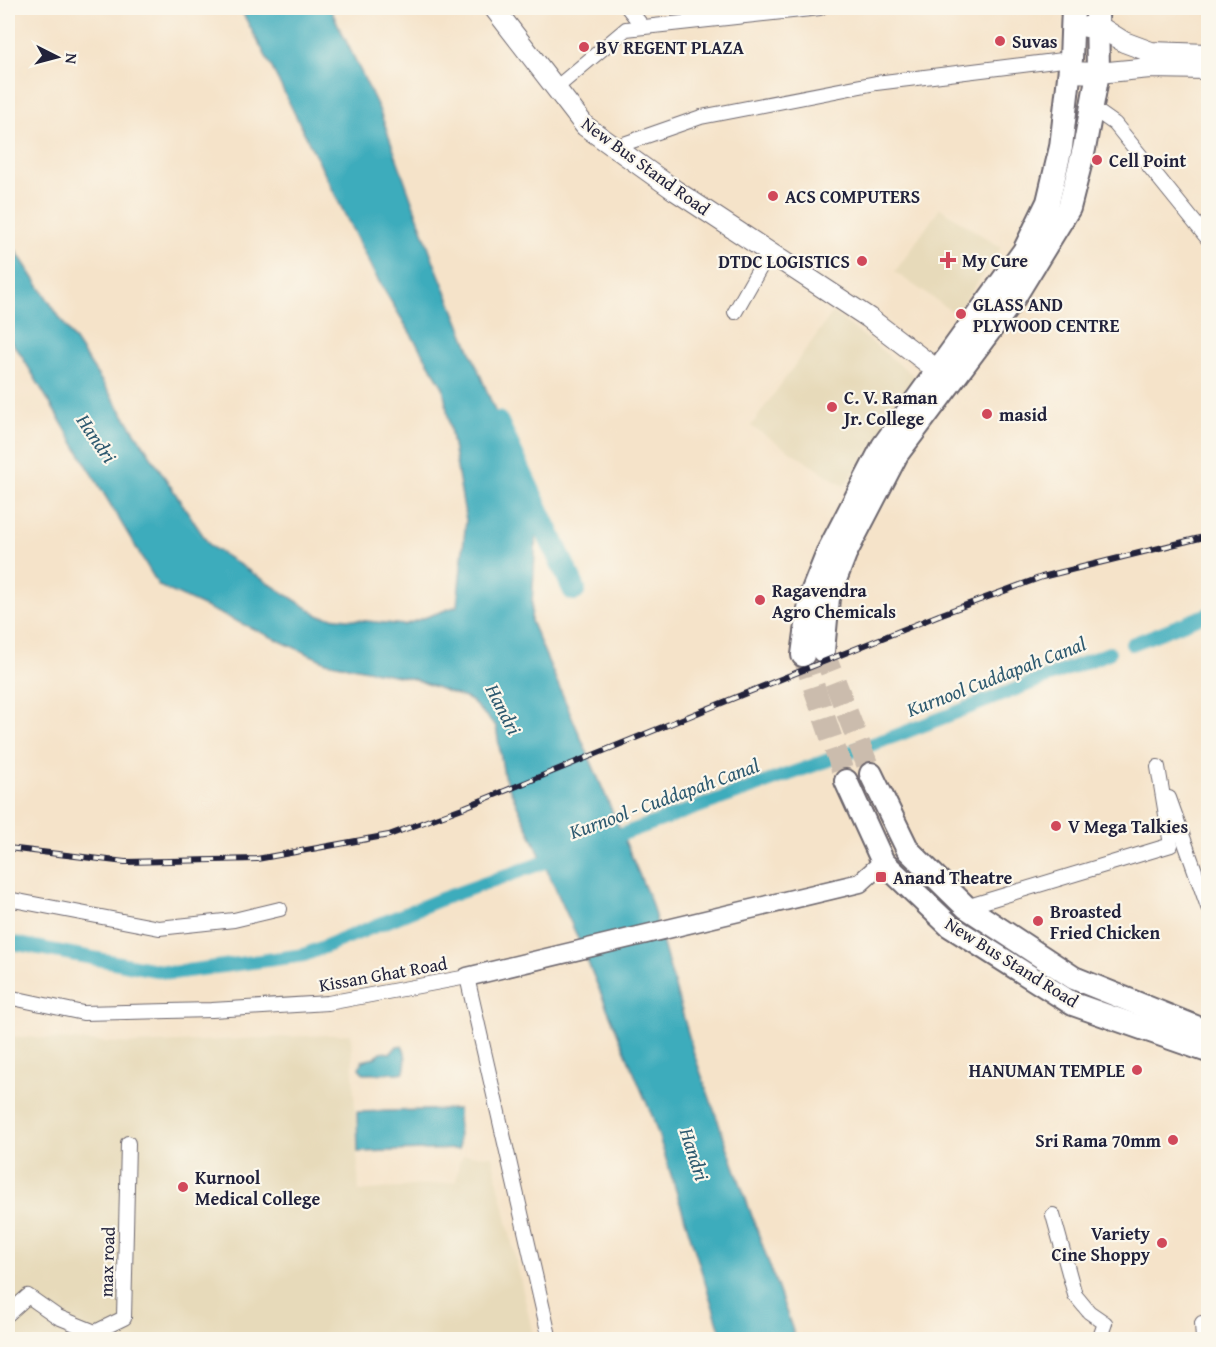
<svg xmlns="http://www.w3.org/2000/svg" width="1216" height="1347" font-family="'Gentium Book Plus',serif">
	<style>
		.built { fill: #e7daba }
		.water { fill: #3eacbc; stroke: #30677c; stroke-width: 1.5 }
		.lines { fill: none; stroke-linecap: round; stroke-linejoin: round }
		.canal { stroke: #3eacbc; stroke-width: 14 }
		.river { stroke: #3eacbc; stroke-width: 24 }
		.primary-tunnel { stroke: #cbbcad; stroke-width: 22; stroke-dasharray: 22 11; stroke-linecap: butt }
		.minor-casing { stroke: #6c666d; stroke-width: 16 }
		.tertiary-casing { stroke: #6c666d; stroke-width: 21 }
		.secondary-casing { stroke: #6c666d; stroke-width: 22 }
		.primary-casing { stroke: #6c666d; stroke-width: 26 }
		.minor { stroke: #fff; stroke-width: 14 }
		.tertiary { stroke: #fff; stroke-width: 18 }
		.secondary { stroke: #fff; stroke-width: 20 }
		.primary { stroke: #fff; stroke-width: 22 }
		.rail-casing { stroke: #22223b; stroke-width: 6 }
		.rail { stroke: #fbf7ec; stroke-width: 4; stroke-dasharray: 11; stroke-linecap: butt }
		.poi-dot { fill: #d1495b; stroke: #fbf7ec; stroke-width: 2 }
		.labels { text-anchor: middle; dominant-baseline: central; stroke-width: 4.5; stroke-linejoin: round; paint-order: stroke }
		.poi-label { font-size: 18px; font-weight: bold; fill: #22223b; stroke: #fbf7ec; text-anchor: start }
		.street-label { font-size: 18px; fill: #22223b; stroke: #fbf7ec }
		.water-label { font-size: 20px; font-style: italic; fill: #2d596f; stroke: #fbf7ec }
	</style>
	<rect width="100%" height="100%" fill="#fbf7ec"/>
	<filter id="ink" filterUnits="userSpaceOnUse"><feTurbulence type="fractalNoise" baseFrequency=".0167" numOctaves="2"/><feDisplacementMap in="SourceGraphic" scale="12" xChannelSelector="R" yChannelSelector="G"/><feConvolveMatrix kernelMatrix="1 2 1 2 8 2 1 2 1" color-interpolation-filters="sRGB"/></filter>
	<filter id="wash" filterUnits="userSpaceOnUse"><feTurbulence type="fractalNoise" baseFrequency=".008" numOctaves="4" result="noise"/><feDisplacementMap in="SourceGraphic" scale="24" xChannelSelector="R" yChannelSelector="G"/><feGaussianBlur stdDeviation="1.35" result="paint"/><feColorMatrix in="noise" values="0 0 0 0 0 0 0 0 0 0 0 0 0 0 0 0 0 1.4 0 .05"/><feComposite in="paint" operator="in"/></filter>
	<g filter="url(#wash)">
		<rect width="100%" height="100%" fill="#f5e3c9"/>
		<!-- built -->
		<g class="built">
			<polygon points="940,208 1001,248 956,314 895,272"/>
			<polygon points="833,312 918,379 844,486 751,426"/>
			<polygon points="351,1034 359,1191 456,1182 459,1162 464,1155 492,1156 534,1339 8,1340 8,1036 135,1044"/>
		</g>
		<!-- water -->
		<g class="water">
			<polygon points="240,8 330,8 379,109 434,262 493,406 537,520 531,621 651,902 694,1054 796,1339 723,1339 653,1118 576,934 504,776 496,726 470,700 414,679 326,662 159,586 20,353 8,338 8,239 210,546 320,616 404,625 457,606 466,520 443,387 375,275 271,66"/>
			<path d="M397 1046H402C407 1053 406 1064 404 1072L399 1073 364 1074 359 1068 362 1061 375 1058 381 1052 391 1053Z"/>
			<polygon points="458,1109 459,1149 358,1152 357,1112"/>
		</g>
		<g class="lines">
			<!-- canal -->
			<g class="canal">
				<polyline points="1132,644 1208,614"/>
				<polyline points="606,840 898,735 1109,653"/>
				<polyline points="8,942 172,973 304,955 444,898 559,857"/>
			</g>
			<!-- river -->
			<polyline class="river" points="497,423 574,589"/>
		</g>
	</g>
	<g filter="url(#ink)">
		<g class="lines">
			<!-- primary-tunnel -->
			<g class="primary-tunnel">
				<polyline points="823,651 871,774"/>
				<polyline points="803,655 846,781"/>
			</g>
			<defs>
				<g id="minor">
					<polyline points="628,8 643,27"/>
					<polyline points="556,88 626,29 820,8"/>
					<polyline points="1091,107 1115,124 1208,239"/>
					<polyline points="615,147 701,117 876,83 1071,59"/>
					<polyline points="735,312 769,252"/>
					<polyline points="1169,798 1208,907"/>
					<polyline points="8,899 159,928 234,920 280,909"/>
					<polyline points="966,907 1171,845 1158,767"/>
					<polyline points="8,997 83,1013 212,1010 328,1003 467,977 550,1340"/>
					<polyline points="1053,1215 1075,1295 1089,1312 1105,1323 1099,1340"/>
					<polyline points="8,1314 28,1296 58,1317 95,1332 124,1318 128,1143"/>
					<polyline points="1203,1340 1202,1323 1208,1322"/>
				</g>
				<polyline id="tertiary" points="467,977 860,883 883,862"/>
				<g id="secondary">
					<polyline points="494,8 585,126 676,191 869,318 937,370"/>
					<polyline points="1086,27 1097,25 1124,42 1151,52 1208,54"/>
					<polyline points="1070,72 1098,73 1150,68 1208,69"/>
				</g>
				<g id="primary">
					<polyline points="823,651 828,598 845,554 897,454 1012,301 1069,208 1084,149 1098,73 1097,8"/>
					<polyline points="803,655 811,595 829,550 883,446 1024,251 1048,202 1061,147 1071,59 1073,8"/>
					<polyline points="871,774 908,850 966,907 1074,978 1208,1032"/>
					<polyline points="846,781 883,862 950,926 1073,1004 1208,1051"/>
				</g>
			</defs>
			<!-- minor casing -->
			<use href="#minor" class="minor-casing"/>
			<!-- tertiary casing -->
			<use href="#tertiary" class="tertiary-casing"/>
			<!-- secondary casing -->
			<use href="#secondary" class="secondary-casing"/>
			<!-- primary casing -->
			<use href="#primary" class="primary-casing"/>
			<!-- minor -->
			<use href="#minor" class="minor"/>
			<!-- tertiary -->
			<use href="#tertiary" class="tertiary"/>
			<!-- secondary -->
			<use href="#secondary" class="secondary"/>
			<!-- primary -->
			<use href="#primary" class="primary"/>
			<defs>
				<polyline id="rail" points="8,848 125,862 257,859 389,835 465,807 939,615 1042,577 1208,536"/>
			</defs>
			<!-- rail casing -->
			<use href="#rail" class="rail-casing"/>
			<!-- rail -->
			<use href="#rail" class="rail"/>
		</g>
	</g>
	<!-- markers -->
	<g class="poi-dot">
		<circle cx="1000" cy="41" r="6"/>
		<circle cx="584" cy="47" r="6"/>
		<circle cx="1097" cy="160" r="6"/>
		<circle cx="773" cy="196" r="6"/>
		<path d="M945 251h6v6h6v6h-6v6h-6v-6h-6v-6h6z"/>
		<circle cx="862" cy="261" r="6"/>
		<circle cx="961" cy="314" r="6"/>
		<circle cx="832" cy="407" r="6"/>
		<circle cx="987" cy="414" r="6"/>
		<circle cx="760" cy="600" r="6"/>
		<circle cx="1056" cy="826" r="6"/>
		<rect x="875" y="871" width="12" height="12" rx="3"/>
		<circle cx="1038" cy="921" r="6"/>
		<circle cx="1137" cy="1070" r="6"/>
		<circle cx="1173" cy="1140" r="6"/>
		<circle cx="183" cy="1187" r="6"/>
		<circle cx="1162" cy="1243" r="6"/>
	</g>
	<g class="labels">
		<!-- poi labels -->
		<g class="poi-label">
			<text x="1012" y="41">Suvas</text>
			<text x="596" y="47">BV REGENT PLAZA</text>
			<text x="1109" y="160">Cell Point</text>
			<text x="785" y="196">ACS COMPUTERS</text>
			<text x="962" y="260">My Cure</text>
			<text x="850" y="261" text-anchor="end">DTDC LOGISTICS</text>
			<text x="973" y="304">GLASS AND<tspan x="973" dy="21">PLYWOOD CENTRE</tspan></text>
			<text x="844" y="397">C. V. Raman<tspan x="844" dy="21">Jr. College</tspan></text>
			<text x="999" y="414">masid</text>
			<text x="772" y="590">Ragavendra<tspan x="772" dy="21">Agro Chemicals</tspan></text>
			<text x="1068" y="826">V Mega Talkies</text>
			<text x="893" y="877">Anand Theatre</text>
			<text x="1050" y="911">Broasted<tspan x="1050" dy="21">Fried Chicken</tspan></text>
			<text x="1125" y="1070" text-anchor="end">HANUMAN TEMPLE</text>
			<text x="1161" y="1140" text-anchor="end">Sri Rama 70mm</text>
			<text x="195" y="1177">Kurnool<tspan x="195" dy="21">Medical College</tspan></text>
			<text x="1150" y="1233" text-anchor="end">Variety<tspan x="1150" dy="21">Cine Shoppy</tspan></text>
		</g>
		<!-- street labels -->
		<g class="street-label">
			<text transform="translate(646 166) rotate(36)">New Bus Stand Road</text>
			<text transform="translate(1012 962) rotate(32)">New Bus Stand Road</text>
			<text transform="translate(383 974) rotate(-10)">Kissan Ghat Road</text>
			<text transform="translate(107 1262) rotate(-88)">max road</text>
		</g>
		<!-- water labels -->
		<g class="water-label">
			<text transform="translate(97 438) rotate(56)">Handri</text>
			<text transform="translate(996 676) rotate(-21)">Kurnool Cuddapah Canal</text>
			<text transform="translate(504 709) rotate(63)">Handri</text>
			<text transform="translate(664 798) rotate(-20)">Kurnool - Cuddapah Canal</text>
			<text transform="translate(695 1154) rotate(72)">Handri</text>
		</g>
	</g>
	<!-- margin -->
	<rect width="1216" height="1347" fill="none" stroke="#fbf7ec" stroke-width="30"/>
	<!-- north arrow -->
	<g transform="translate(57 57) rotate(96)" stroke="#fbf7ec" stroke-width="4.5" paint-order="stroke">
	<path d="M0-4.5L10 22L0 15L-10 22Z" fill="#22223b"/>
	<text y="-9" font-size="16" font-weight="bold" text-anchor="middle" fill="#22223b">N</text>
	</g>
</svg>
